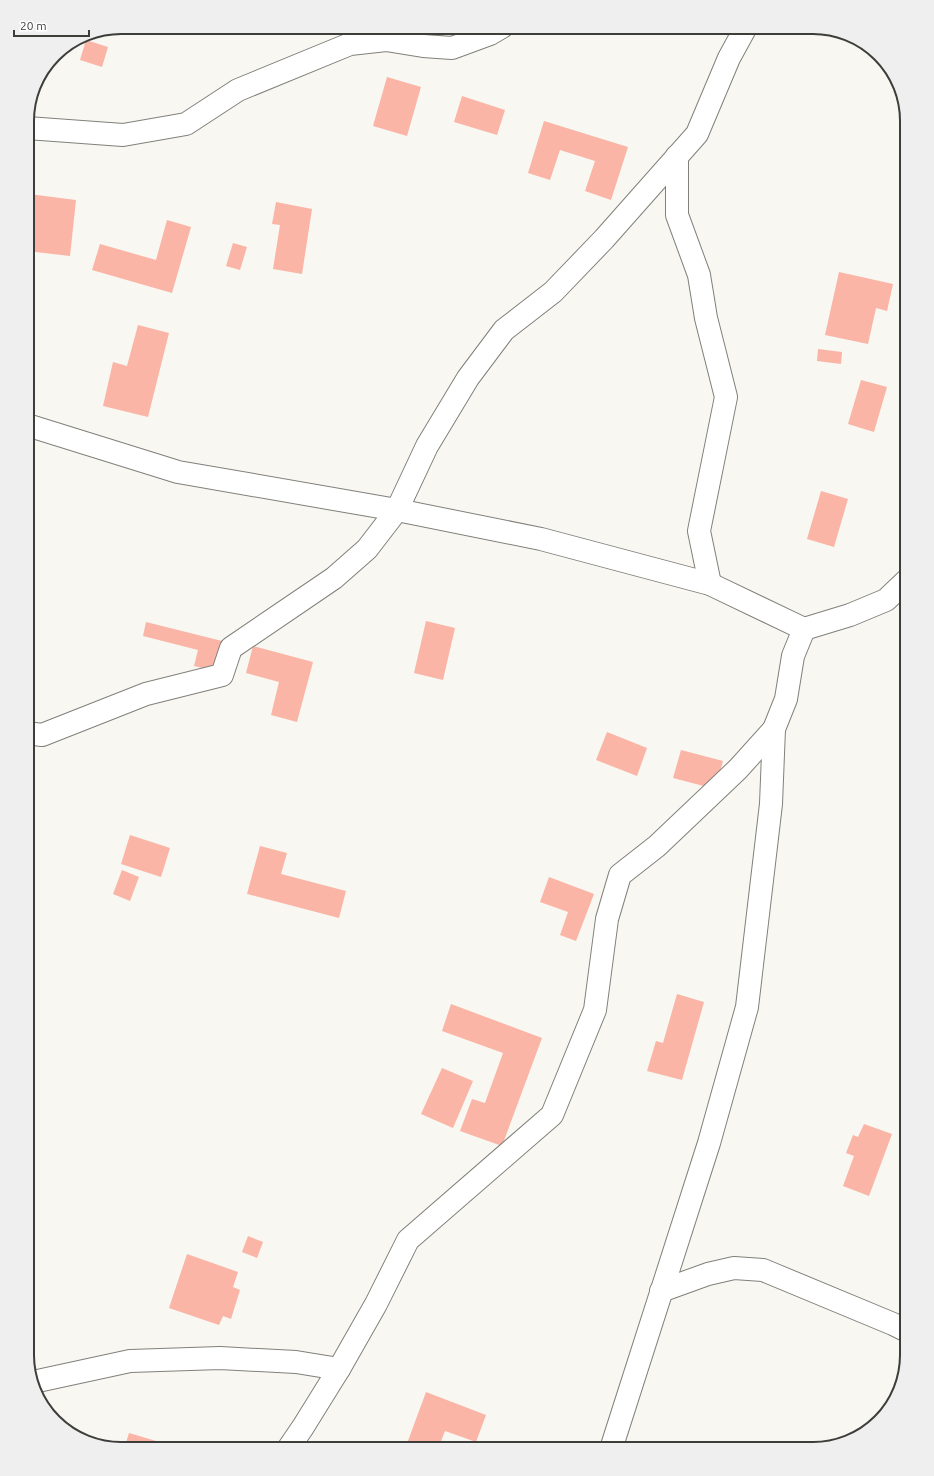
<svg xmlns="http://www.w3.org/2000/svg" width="934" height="1476" font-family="Ubuntu,sans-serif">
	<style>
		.building { fill: #fab5a6 }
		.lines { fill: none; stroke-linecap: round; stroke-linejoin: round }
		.minor-casing { stroke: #81807b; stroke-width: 24 }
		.minor { stroke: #fff; stroke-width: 22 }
		.rim { fill: none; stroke: #3d3d3a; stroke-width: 2 }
	</style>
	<rect width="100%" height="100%" fill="#f8f7f1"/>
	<!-- building -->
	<g class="building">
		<polygon points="412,27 447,27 443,38"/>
		<polygon points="86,40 108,47 102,67 80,60"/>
		<polygon points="387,77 421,87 407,136 373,126"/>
		<polygon points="462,96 505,110 497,135 454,122"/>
		<polygon points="544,121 628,147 611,200 585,191 595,161 560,150 550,180 528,173"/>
		<polygon points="29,194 76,200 70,256 27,251 27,206"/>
		<polygon points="276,202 312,209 302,274 273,269 280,225 272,224"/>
		<polygon points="167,220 191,227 172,293 92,270 100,244 156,260"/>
		<polygon points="233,243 247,247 240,270 226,266"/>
		<polygon points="839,272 893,284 887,311 876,308 868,344 825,335"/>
		<polygon points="138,325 169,333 148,417 103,406 113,362 127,366"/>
		<polygon points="818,349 842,352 841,364 817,361"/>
		<polygon points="861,380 887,387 874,432 848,424"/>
		<polygon points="821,491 848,499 834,547 807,539"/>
		<polygon points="426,621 455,628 443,680 414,673"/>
		<polygon points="146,622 222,641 215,671 194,666 198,650 143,636"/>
		<polygon points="253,646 313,662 297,722 271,715 279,682 246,673"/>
		<polygon points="607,732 647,748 637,776 596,760"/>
		<polygon points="681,750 723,761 715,789 673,778"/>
		<polygon points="27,794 33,795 28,819 27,819"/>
		<polygon points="130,835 170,848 161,877 121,864"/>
		<polygon points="260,846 287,853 281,874 346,891 339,918 247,894"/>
		<polygon points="122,870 139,877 130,901 113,894"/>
		<polygon points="549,877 594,894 576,941 560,935 568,912 540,902"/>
		<polygon points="677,994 704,1002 682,1080 647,1071 656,1041 663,1043"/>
		<polygon points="451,1004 542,1038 502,1146 460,1131 472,1099 485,1103 503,1053 442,1031"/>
		<polygon points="442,1068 473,1081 453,1128 421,1114"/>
		<polygon points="864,1124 892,1134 869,1196 843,1186 854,1156 846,1153 853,1135 858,1137"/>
		<polygon points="248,1236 263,1242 257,1258 242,1252"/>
		<polygon points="187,1254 238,1272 233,1287 240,1290 231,1319 223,1316 219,1325 169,1308"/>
		<polygon points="426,1392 486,1415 476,1442 445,1431 438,1449 405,1449"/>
		<polygon points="129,1433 180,1448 180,1449 124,1449"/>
	</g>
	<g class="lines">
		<defs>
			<g id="minor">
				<polyline points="27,128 123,135 186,124 238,90 350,44 386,40 423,46 452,48 490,34 502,27"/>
				<polyline points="677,156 677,215 699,275 706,318 726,397 699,531 710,584"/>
				<polyline points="27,425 178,472 397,510 541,539 710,584 804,629"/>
				<polyline points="27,733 42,735 146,694 222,675 231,648 334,578 367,549 397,510 427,446 468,378 504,330 553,292 604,239 697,134 729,58 746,27"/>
				<polyline points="661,1291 708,1274 734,1268 763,1270 893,1324 907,1331"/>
				<polyline points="33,1382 130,1361 220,1358 296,1362 339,1369"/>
				<polyline points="288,1449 303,1427 339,1369 376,1304 408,1240 552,1115 595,1010 607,919 620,875 657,846 738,769 774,729 786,699 793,656 804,629 850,615 886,600 907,580"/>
				<polyline points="611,1449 709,1143 747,1007 771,804 774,729"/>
			</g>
		</defs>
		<!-- minor casing -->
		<use href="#minor" class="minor-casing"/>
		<!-- minor -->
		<use href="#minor" class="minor"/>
	</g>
	<!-- crop -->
	<path d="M0 0H934V1476H0ZM121 34H813A87 87 0 0 1 900 121V1355A87 87 0 0 1 813 1442H121A87 87 0 0 1 34 1355V121A87 87 0 0 1 121 34Z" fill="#efefef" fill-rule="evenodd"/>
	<path class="rim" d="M121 34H813A87 87 0 0 1 900 121V1355A87 87 0 0 1 813 1442H121A87 87 0 0 1 34 1355V121A87 87 0 0 1 121 34Z"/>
	<!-- scale -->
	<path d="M14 30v6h75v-6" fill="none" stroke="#3d3d3a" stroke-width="2"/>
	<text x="20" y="30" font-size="12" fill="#3d3d3a" stroke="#ffffff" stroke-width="3" paint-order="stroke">20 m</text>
</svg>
